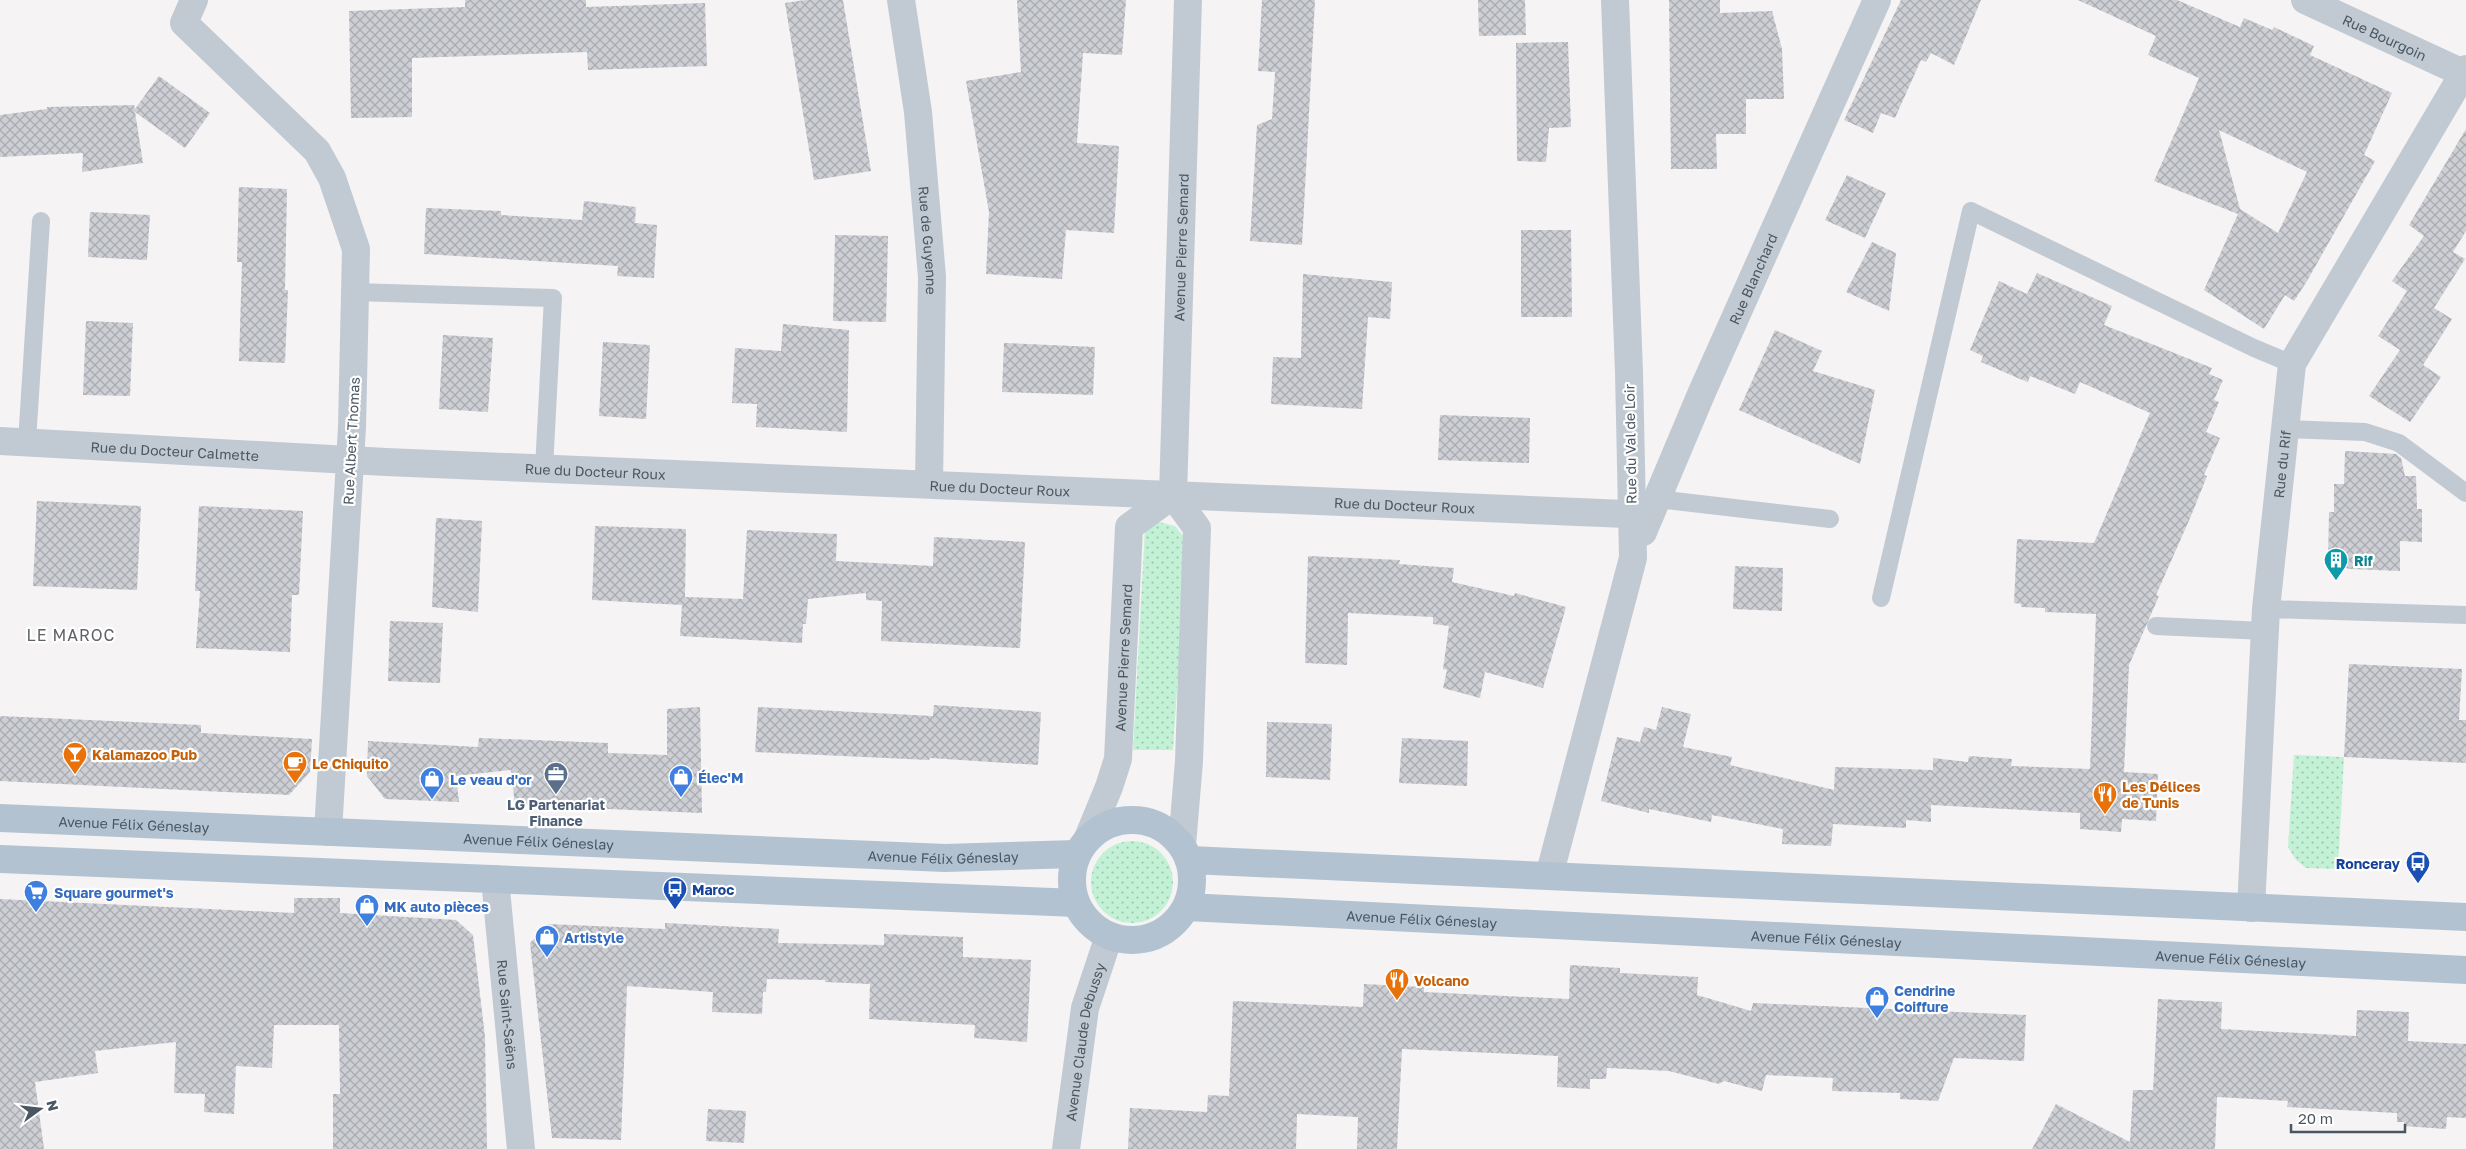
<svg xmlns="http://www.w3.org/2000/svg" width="2466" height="1149" font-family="'Golos Text',sans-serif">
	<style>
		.grass { fill: url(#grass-dots) }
		.building { fill: url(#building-cross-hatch); fill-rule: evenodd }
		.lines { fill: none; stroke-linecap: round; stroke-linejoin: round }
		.lane { stroke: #c1cad2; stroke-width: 18 }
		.street { stroke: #c1cad2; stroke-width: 28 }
		.primary { stroke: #b3c2d1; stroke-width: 28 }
		.labels { text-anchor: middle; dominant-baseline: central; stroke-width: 4.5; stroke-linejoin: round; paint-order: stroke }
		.street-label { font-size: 14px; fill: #4a5661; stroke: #fff }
		.culture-label { font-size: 14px; font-weight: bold; fill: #0d838f; stroke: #fff; text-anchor: start }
		.food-label { font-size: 14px; font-weight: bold; fill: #c56008; stroke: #fff; text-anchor: start }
		.shop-label { font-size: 14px; font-weight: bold; fill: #366cbe; stroke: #fff; text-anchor: start }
		.service-label { font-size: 14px; font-weight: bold; fill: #4e5e75; stroke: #fff }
		.transit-label { font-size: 14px; font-weight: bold; fill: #164399; stroke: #fff; text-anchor: end }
		.quarter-label { font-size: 16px; letter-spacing: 1px; fill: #5f6368; stroke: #fff }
	</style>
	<defs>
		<pattern id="grass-dots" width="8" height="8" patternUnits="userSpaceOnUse" patternTransform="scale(1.25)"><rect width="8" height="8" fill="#c3f1d5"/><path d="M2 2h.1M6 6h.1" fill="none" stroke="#a0c6b0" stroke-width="1.8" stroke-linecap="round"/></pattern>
		<pattern id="building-cross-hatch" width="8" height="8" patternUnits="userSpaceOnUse" patternTransform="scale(1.25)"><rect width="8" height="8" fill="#cdcfd5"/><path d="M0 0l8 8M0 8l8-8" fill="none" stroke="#a8abb0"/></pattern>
	</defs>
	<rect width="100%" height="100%" fill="#f5f3f3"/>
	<!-- grass -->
	<g class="grass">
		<polygon points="1159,522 1175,526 1183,536 1182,615 1173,750 1133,750 1145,529"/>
		<polygon points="2294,755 2344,757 2338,869 2306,868 2296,860 2288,847"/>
		<circle cx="1132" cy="882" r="41"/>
	</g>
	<!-- building -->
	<g class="building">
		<polygon points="465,0 586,0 586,7 705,3 707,66 588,70 587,52 412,58 412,117 351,118 349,11 465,7"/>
		<polygon points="805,0 843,0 871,171 814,180 785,3"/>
		<polygon points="1017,0 1126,0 1122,55 1083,53 1077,143 1119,146 1114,233 1066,230 1062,279 986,274 989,212 966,81 1021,72"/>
		<polygon points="1262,0 1315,0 1302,245 1250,241 1257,125 1272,119 1275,72 1258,71"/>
		<polygon points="1478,0 1525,0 1526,35 1479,36"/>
		<polygon points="1669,0 1720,0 1720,13 1772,11 1782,49 1784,99 1746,99 1746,134 1716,134 1717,169 1671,169"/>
		<polygon points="1901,0 1981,0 1954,65 1931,53 1926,62 1921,60 1895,118 1881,113 1873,133 1844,120"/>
		<path d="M2078 0H2177L2240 27 2244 18 2272 30 2274 27 2314 46 2310 55 2392 93 2364 155 2375 161 2307 281 2294 301 2285 295 2264 329 2204 290 2238 214 2154 181 2199 78 2148 55 2156 36ZM2219 130 2307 172 2278 233 2240 209Z"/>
		<polygon points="1568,42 1571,127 1549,128 1546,162 1517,161 1516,43"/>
		<polygon points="159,76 210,113 185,148 135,112 143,163 82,172 83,153 0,157 0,115 47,109 47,107 134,105 135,109"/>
		<polygon points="2466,129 2466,231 2453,252 2465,259 2434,308 2452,319 2423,365 2441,377 2410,422 2369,396 2400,350 2378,336 2407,291 2392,281 2424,236 2409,225"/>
		<polygon points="1847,175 1886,193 1865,238 1825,220"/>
		<polygon points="239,187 287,189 285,290 288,290 285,363 239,361 242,262 237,262"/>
		<polygon points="584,201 636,207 635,223 657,225 654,278 617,276 618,266 424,254 426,208 501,211 501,215 582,220"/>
		<polygon points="90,212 150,215 147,260 88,257"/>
		<polygon points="1521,230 1571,230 1572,317 1521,317"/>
		<polygon points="835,235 888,236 886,322 833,321"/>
		<polygon points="1872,242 1896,253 1889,311 1846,292"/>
		<polygon points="2037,273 2112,306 2104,325 2212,368 2209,374 2223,380 2214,400 2219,402 2206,432 2220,438 2204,475 2207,476 2191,516 2156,595 2159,596 2129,665 2124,772 2158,774 2156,821 2122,819 2121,832 2080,829 2080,813 1931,805 1931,822 1906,820 1906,828 1833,824 1831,846 1782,844 1783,829 1712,815 1711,822 1649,809 1649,813 1601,801 1617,737 1640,742 1644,727 1656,730 1662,707 1691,714 1683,747 1732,757 1730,765 1834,790 1835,767 1933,770 1933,758 1968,762 1969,756 2012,759 2011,766 2090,769 2096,614 2045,612 2045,608 2021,607 2021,604 2014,603 2017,539 2094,543 2150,413 2080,382 2075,394 2030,376 2028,382 2020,379 1981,362 1983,356 1970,350 1999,281 2027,294"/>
		<polygon points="1303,274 1392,282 1390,319 1368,317 1362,409 1271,404 1273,357 1301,358"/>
		<polygon points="86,321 133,323 130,396 83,395"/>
		<polygon points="783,324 849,330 847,432 756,427 757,404 732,403 735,348 781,351"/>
		<polygon points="1775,330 1822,351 1813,371 1875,390 1860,464 1739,410"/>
		<polygon points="443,335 493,338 488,412 439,409"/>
		<polygon points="603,342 650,345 646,419 599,416"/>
		<polygon points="1004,343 1095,347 1093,395 1002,392"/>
		<polygon points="1440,415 1530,418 1529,463 1438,460"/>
		<polygon points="2345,451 2396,454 2401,458 2405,476 2416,476 2417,509 2422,509 2422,542 2400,541 2400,571 2351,569 2328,565 2329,512 2334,512 2334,484 2344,484"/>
		<polygon points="37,501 141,506 137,590 33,586"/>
		<polygon points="199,506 303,511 299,595 292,595 290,652 196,648 200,591 195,591"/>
		<polygon points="436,518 482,521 478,612 432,607"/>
		<polygon points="595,526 686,529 685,597 743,599 747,530 837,534 836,561 933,566 934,537 1025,542 1020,648 881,641 882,601 866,600 866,593 808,599 806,624 803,624 802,643 680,636 682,605 592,600"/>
		<polygon points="1308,556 1400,560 1399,564 1454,568 1452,582 1514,596 1515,593 1566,607 1543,688 1485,672 1480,698 1443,688 1447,670 1443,669 1449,626 1433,624 1433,617 1348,613 1347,665 1305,663"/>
		<polygon points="1735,566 1783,568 1782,611 1733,609"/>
		<polygon points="390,621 443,623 440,683 388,681"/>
		<polygon points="2349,664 2462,669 2459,720 2466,720 2466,763 2344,757"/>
		<polygon points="934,705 1041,712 1038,765 930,758 929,760 755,752 758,707 933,716"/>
		<polygon points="700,707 702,813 515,805 511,770 456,776 459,802 385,799 367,776 368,741 478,747 479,738 608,743 608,753 667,755 667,709"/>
		<polygon points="0,716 201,725 201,733 312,739 310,772 289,795 0,781"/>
		<polygon points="1267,722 1332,724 1330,780 1266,777"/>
		<polygon points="1402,738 1468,741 1467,786 1399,783"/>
		<polygon points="294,898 340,898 340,913 456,920 473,935 485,1037 487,1149 333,1149 333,1094 340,1094 339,1025 274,1025 272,1068 236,1066 234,1114 204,1112 205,1094 174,1093 176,1042 95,1051 98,1073 35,1082 44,1149 0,1149 0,899 294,913"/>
		<polygon points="665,923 779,929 778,943 884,945 884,934 963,937 963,957 1031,960 1027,1042 974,1038 975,1025 869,1019 870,984 825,982 825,980 767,979 766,992 763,992 762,1014 712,1012 713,992 627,986 621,1140 552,1138 530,943 548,924 665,929"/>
		<polygon points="1570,965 1620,968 1620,973 1698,977 1697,995 1751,1011 1753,1003 2026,1015 2024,1061 1954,1058 1938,1101 1900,1099 1900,1093 1832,1091 1833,1078 1766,1075 1762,1091 1724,1081 1719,1084 1669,1071 1607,1068 1606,1079 1590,1079 1590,1089 1557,1087 1558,1056 1402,1049 1397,1149 1357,1149 1358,1117 1297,1114 1296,1149 1128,1149 1130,1108 1207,1112 1208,1095 1229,1096 1233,1001 1363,1007 1364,984 1424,987 1424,992 1569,999"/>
		<polygon points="2158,999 2222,1002 2221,1029 2356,1036 2357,1010 2409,1012 2408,1041 2466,1044 2466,1118 2447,1117 2446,1129 2404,1126 2404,1122 2397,1122 2397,1113 2287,1107 2288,1101 2217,1097 2215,1149 2032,1149 2056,1104 2130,1142 2133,1090 2153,1090"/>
		<polygon points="708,1109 746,1111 744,1143 706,1141"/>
	</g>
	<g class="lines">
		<!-- lane -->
		<g class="lane">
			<polyline points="355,292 553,298 544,468"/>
			<polyline points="2285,429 2365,432 2399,443 2466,493"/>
			<polyline points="27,442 41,221"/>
			<polyline points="1657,499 1830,519"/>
			<polyline points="1881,598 1971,211 2254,348 2292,364"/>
			<polyline points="2266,609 2466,615"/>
			<polyline points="2156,626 2264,631"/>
		</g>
		<!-- street -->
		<g class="street">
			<polyline points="194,0 184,23 317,151 332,178 356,249 352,427 328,832"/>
			<path id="s1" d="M901 0 918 112 932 277 929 484"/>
			<path id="s2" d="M2305 0 2463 73"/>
			<path id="s3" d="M0 441 386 462 1650 515"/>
			<path id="s4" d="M1643 532 1702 392 1877 0"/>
			<path id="s5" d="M1088 838 1109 787 1118 759 1129 527 1173 495"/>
			<path id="s6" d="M1182 845 1189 761 1197 528 1173 495 1188 0"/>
			<polyline points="1549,876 1633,558 1629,372 1615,0"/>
			<path id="s7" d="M495 879 521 1149"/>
			<path id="s8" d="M2251 908 2266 609 2292 364 2466 69"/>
			<path id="s9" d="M1066 1149 1085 1008 1109 936"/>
		</g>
		<!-- primary -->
		<g class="primary">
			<path id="s10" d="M0 818 945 858 1077 854"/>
			<circle cx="1132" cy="880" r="60"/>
			<polyline points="0,859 1076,903"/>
			<polyline points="1190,860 2466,917"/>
			<path id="s11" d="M1187 907 2466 970"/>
		</g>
	</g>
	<!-- icons -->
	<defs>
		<symbol id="building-pin" viewBox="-11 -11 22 30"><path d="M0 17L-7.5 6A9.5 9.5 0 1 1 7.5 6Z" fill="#0f9aa8" stroke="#fff"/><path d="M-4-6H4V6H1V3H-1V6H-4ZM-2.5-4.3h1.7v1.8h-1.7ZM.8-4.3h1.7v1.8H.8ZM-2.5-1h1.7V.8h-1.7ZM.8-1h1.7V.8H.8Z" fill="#fff"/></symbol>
		<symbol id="bar-pin" viewBox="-11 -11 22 30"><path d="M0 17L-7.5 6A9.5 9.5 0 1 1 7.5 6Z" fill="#e8710a" stroke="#fff"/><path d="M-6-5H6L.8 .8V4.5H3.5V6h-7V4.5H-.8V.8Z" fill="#fff"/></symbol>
		<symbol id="cafe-pin" viewBox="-11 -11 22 30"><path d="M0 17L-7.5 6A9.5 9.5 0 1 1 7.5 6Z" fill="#e8710a" stroke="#fff"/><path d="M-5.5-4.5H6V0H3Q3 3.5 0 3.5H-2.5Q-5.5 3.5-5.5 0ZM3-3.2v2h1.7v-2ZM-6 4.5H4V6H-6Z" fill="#fff"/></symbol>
		<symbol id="office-pin" viewBox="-11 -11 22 30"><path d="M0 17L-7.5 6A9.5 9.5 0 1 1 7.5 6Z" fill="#5c6f8a" stroke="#fff"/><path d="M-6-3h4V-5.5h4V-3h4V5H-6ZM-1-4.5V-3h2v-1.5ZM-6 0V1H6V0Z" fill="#fff"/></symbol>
		<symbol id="shop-pin" viewBox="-11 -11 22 30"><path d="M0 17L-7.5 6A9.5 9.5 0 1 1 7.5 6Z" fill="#3f7fe0" stroke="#fff"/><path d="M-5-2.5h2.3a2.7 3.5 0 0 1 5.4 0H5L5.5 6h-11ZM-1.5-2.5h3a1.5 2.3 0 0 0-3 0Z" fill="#fff"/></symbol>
		<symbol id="restaurant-pin" viewBox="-11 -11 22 30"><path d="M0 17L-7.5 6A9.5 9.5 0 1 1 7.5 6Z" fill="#e8710a" stroke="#fff"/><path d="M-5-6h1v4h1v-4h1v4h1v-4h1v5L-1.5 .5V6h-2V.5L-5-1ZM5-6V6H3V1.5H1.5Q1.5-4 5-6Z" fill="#fff"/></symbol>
		<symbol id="bus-pin" viewBox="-11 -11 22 30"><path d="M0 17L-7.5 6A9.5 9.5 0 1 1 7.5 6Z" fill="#1a4fb4" stroke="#fff"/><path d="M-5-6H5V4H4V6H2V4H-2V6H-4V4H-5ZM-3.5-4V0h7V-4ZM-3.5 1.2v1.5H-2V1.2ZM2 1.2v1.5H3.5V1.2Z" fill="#fff"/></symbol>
		<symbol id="supermarket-pin" viewBox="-11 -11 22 30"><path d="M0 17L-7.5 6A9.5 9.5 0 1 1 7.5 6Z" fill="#3f7fe0" stroke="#fff"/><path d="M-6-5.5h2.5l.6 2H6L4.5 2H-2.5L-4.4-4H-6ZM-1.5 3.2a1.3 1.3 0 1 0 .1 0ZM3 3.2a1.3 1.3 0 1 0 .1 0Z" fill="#fff"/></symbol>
	</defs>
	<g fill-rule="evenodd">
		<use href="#building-pin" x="2322" y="546" width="28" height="38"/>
		<use href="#bar-pin" x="61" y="740" width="28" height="38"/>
		<use href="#cafe-pin" x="281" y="749" width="28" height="38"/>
		<use href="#office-pin" x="542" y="760" width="28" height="38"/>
		<use href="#shop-pin" x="667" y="763" width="28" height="38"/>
		<use href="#shop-pin" x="418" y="765" width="28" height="38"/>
		<use href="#restaurant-pin" x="2091" y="780" width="28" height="38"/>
		<use href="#bus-pin" x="2404" y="849" width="28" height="38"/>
		<use href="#bus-pin" x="661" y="875" width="28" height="38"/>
		<use href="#supermarket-pin" x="22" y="878" width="28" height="38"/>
		<use href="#shop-pin" x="353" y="892" width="28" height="38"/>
		<use href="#shop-pin" x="533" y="923" width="28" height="38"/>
		<use href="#restaurant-pin" x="1383" y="966" width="28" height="38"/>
		<use href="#shop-pin" x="1863" y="984" width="28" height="38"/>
	</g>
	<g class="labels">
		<!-- street labels -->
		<g class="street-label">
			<text stroke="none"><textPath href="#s2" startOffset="88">Rue Bourgoin</textPath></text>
			<text stroke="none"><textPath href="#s1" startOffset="242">Rue de Guyenne</textPath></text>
			<text stroke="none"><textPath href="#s6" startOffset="606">Avenue Pierre Semard</textPath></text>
			<text stroke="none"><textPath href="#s4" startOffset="276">Rue Blanchard</textPath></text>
			<text transform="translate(351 441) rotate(-87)">Rue Albert Thomas</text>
			<text transform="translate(1630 444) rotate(-91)">Rue du Val de Loir</text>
			<text stroke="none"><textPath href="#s3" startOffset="175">Rue du Docteur Calmette</textPath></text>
			<text stroke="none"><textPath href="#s8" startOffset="445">Rue du Rif</textPath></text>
			<text stroke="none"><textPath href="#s3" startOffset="596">Rue du Docteur Roux</textPath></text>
			<text stroke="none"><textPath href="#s3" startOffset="1001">Rue du Docteur Roux</textPath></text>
			<text stroke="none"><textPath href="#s3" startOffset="1406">Rue du Docteur Roux</textPath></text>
			<text stroke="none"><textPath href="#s5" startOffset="186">Avenue Pierre Semard</textPath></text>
			<text stroke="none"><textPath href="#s10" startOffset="134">Avenue Félix Géneslay</textPath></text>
			<text stroke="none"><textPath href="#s10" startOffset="539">Avenue Félix Géneslay</textPath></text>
			<text stroke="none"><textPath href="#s10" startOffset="944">Avenue Félix Géneslay</textPath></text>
			<text stroke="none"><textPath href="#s11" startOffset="235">Avenue Félix Géneslay</textPath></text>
			<text stroke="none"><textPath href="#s11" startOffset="640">Avenue Félix Géneslay</textPath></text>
			<text stroke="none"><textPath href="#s11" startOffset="1045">Avenue Félix Géneslay</textPath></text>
			<text stroke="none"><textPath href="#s7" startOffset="136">Rue Saint-Saëns</textPath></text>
			<text stroke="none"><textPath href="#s9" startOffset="109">Avenue Claude Debussy</textPath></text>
		</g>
		<!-- culture labels -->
		<g class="culture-label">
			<text x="2354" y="560">Rif</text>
		</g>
		<!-- food labels -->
		<g class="food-label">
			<text x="92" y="754">Kalamazoo Pub</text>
			<text x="312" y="763">Le Chiquito</text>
			<text x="2122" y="786">Les Délices<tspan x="2122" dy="16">de Tunis</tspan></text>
			<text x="1414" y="980">Volcano</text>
		</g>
		<!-- shop labels -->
		<g class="shop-label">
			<text x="698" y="777">Élec'M</text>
			<text x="450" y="779">Le veau d'or</text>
			<text x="54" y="892">Square gourmet's</text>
			<text x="384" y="906">MK auto pièces</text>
			<text x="564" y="937">Artistyle</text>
			<text x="1894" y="990">Cendrine<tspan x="1894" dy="16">Coiffure</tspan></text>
		</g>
		<!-- service labels -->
		<g class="service-label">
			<text x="556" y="804">LG Partenariat<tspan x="556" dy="16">Finance</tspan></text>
		</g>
		<!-- transit labels -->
		<g class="transit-label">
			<text x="2400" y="863">Ronceray</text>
			<text x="692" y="889" text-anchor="start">Maroc</text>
		</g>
		<!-- quarter labels -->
		<g class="quarter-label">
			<text x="71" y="635">LE MAROC</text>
		</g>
	</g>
	<!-- north arrow -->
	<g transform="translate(40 1109) rotate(75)" stroke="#ffffff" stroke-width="4" paint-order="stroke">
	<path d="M0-4L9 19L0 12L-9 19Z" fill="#4a5661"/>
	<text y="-8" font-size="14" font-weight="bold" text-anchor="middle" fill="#4a5661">N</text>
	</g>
	<!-- scale -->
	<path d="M2291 1124v8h114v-8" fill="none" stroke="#4a5661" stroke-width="2.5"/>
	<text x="2298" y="1124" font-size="15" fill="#4a5661" stroke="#ffffff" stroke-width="4" paint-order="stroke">20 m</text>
</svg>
